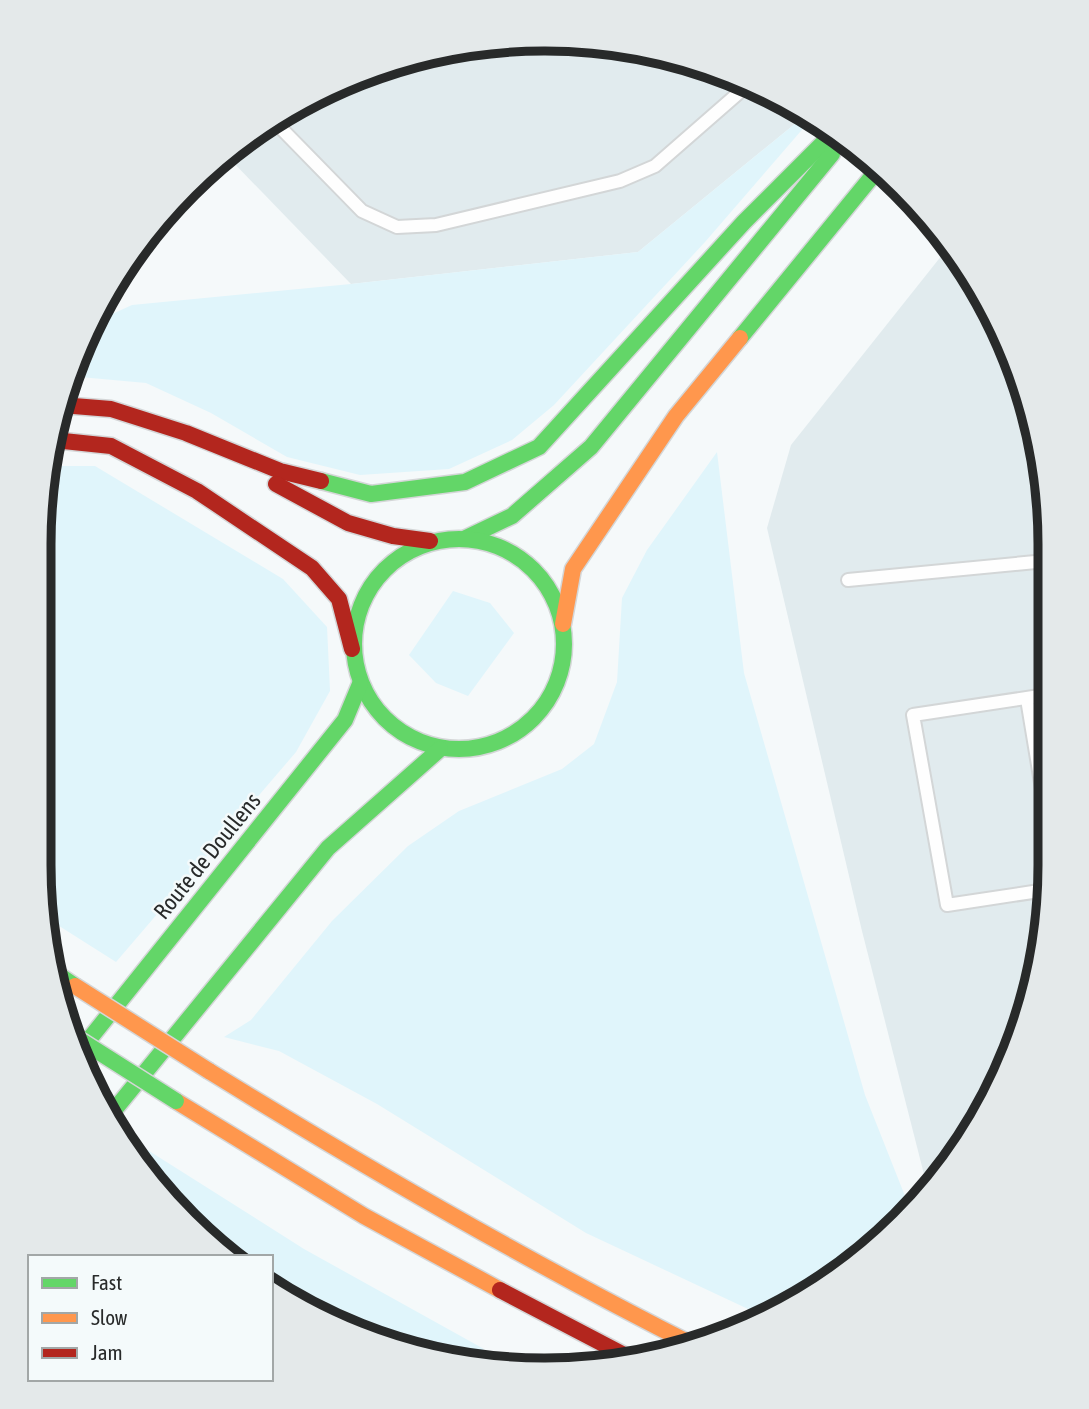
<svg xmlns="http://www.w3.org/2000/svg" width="1089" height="1409" font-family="'Asap Condensed',sans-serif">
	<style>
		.built { fill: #e1ebee }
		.green { fill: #e0f5fb }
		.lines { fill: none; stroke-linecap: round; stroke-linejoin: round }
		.lane-casing { stroke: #d3d6d7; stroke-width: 16 }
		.fast-casing { stroke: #d4d6d7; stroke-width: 19 }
		.slow-casing { stroke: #d4d6d7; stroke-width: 19 }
		.jam-casing { stroke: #d4d6d7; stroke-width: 19 }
		.lane { stroke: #fefefe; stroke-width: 12 }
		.fast { stroke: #63d668; stroke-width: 16 }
		.slow { stroke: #ff974d; stroke-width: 16 }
		.jam { stroke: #b3261e; stroke-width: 16 }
		.fast-bridge-casing { stroke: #d4d6d7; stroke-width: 19; stroke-linecap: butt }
		.slow-bridge-casing { stroke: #d4d6d7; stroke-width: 19; stroke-linecap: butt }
		.fast-bridge { stroke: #63d668; stroke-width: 16 }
		.slow-bridge { stroke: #ff974d; stroke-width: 16 }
		.labels { text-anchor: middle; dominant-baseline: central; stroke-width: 5; stroke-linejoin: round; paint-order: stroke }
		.street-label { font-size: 23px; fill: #282a2a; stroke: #f4fafb }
		.rim { fill: none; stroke: #282a2a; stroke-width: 9 }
	</style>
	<rect width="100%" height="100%" fill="#f5f9fa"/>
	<!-- built -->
	<g class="built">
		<polygon points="545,39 644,48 739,77 807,114 638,252 351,284 228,157 264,124 351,77 446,48"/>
		<polygon points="950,245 965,264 1024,381 1046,479 1046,931 1012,1058 965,1145 928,1190 862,931 767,528 791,445"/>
	</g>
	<!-- green -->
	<g class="green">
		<polygon points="807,114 813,117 705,242 554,405 512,440 449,469 360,475 287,457 211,413 146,383 69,376 99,320 132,305 351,284 638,252"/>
		<polygon points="717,452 744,673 865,1095 905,1196 914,1208 902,1223 825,1285 763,1316 586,1233 377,1104 279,1051 224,1037 251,1020 332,921 408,846 459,811 562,769 594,744 617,682 622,598 647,550"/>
		<polygon points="49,466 95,466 283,579 327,627 330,691 296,752 116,962 45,917 39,864 40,512"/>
		<polygon points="453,591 490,603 514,633 468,696 436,683 409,655"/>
		<polygon points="146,1149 304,1249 484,1349 474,1361 414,1353 292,1303 271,1287 271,1257 232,1257 187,1223 138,1159"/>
	</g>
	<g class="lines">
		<defs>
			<g id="lane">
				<polyline points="272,119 362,211 397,227 436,225 620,181 655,166 750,83"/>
				<polyline points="848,580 1046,561"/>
				<polyline points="1027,699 1046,813"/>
				<polyline points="1046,890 947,905 913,715 1046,695"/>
			</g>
			<g id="fast">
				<polyline points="740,338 879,168"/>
				<polyline points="321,481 371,494 465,482 539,447 744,222 835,131"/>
				<polyline points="466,538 512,516 591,447 832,154"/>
				<circle cx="459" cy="644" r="105"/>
				<polyline points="53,971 75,986"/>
				<polyline points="79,1052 345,720 360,684"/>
				<polyline points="107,1119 328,848 440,749"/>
			</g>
			<g id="slow">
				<polyline points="563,624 573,569 676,416 740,338"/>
				<path d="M209 1071C368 1169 529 1262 695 1346"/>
				<polyline points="176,1101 364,1216 500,1290"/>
			</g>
			<g id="jam">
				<polyline points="61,405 111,409 186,433 280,471 321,481"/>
				<polyline points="54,440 111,446 197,491 312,568 339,599 352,649"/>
				<polyline points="276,484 348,523 393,536 430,541"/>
				<polyline points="500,1290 628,1357"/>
			</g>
		</defs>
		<!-- lane casing -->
		<use href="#lane" class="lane-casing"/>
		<!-- fast casing -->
		<use href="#fast" class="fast-casing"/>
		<!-- slow casing -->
		<use href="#slow" class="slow-casing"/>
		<!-- jam casing -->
		<use href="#jam" class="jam-casing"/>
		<!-- lane -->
		<use href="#lane" class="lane"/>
		<!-- fast -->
		<use href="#fast" class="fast"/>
		<!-- slow -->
		<use href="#slow" class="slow"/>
		<!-- jam -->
		<use href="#jam" class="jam"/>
		<defs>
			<polyline id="fast-bridge" points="72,1035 176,1101"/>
			<polyline id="slow-bridge" points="75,986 209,1071"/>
		</defs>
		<!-- fast-bridge casing -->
		<use href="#fast-bridge" class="fast-bridge-casing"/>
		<!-- slow-bridge casing -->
		<use href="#slow-bridge" class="slow-bridge-casing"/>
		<!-- fast-bridge -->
		<use href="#fast-bridge" class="fast-bridge"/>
		<!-- slow-bridge -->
		<use href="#slow-bridge" class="slow-bridge"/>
	</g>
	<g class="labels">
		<!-- street labels -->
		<g class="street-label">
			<text transform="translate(207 856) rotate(-51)">Route de Doullens</text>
		</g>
	</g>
	<!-- crop -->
	<path d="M0 0H1089V1409H0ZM544 51H545A493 493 0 0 1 1038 544V865A493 493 0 0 1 545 1358H544A493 493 0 0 1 51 865V544A493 493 0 0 1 544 51Z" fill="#e4e9ea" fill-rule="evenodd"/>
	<path class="rim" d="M544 51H545A493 493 0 0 1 1038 544V865A493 493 0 0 1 545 1358H544A493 493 0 0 1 51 865V544A493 493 0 0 1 544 51Z"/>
	<!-- legend -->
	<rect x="28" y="1255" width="245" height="126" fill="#f4fafb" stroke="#a2a7a7" stroke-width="2"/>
	<rect x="42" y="1278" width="35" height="10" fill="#63d668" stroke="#a2a7a7" stroke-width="2"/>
	<text x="91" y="1290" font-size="21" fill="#282a2a">Fast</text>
	<rect x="42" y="1313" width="35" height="10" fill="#ff974d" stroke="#a2a7a7" stroke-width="2"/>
	<text x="91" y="1325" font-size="21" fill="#282a2a">Slow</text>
	<rect x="42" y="1348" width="35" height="10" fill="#b3261e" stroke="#a2a7a7" stroke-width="2"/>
	<text x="91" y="1360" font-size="21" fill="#282a2a">Jam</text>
</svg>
